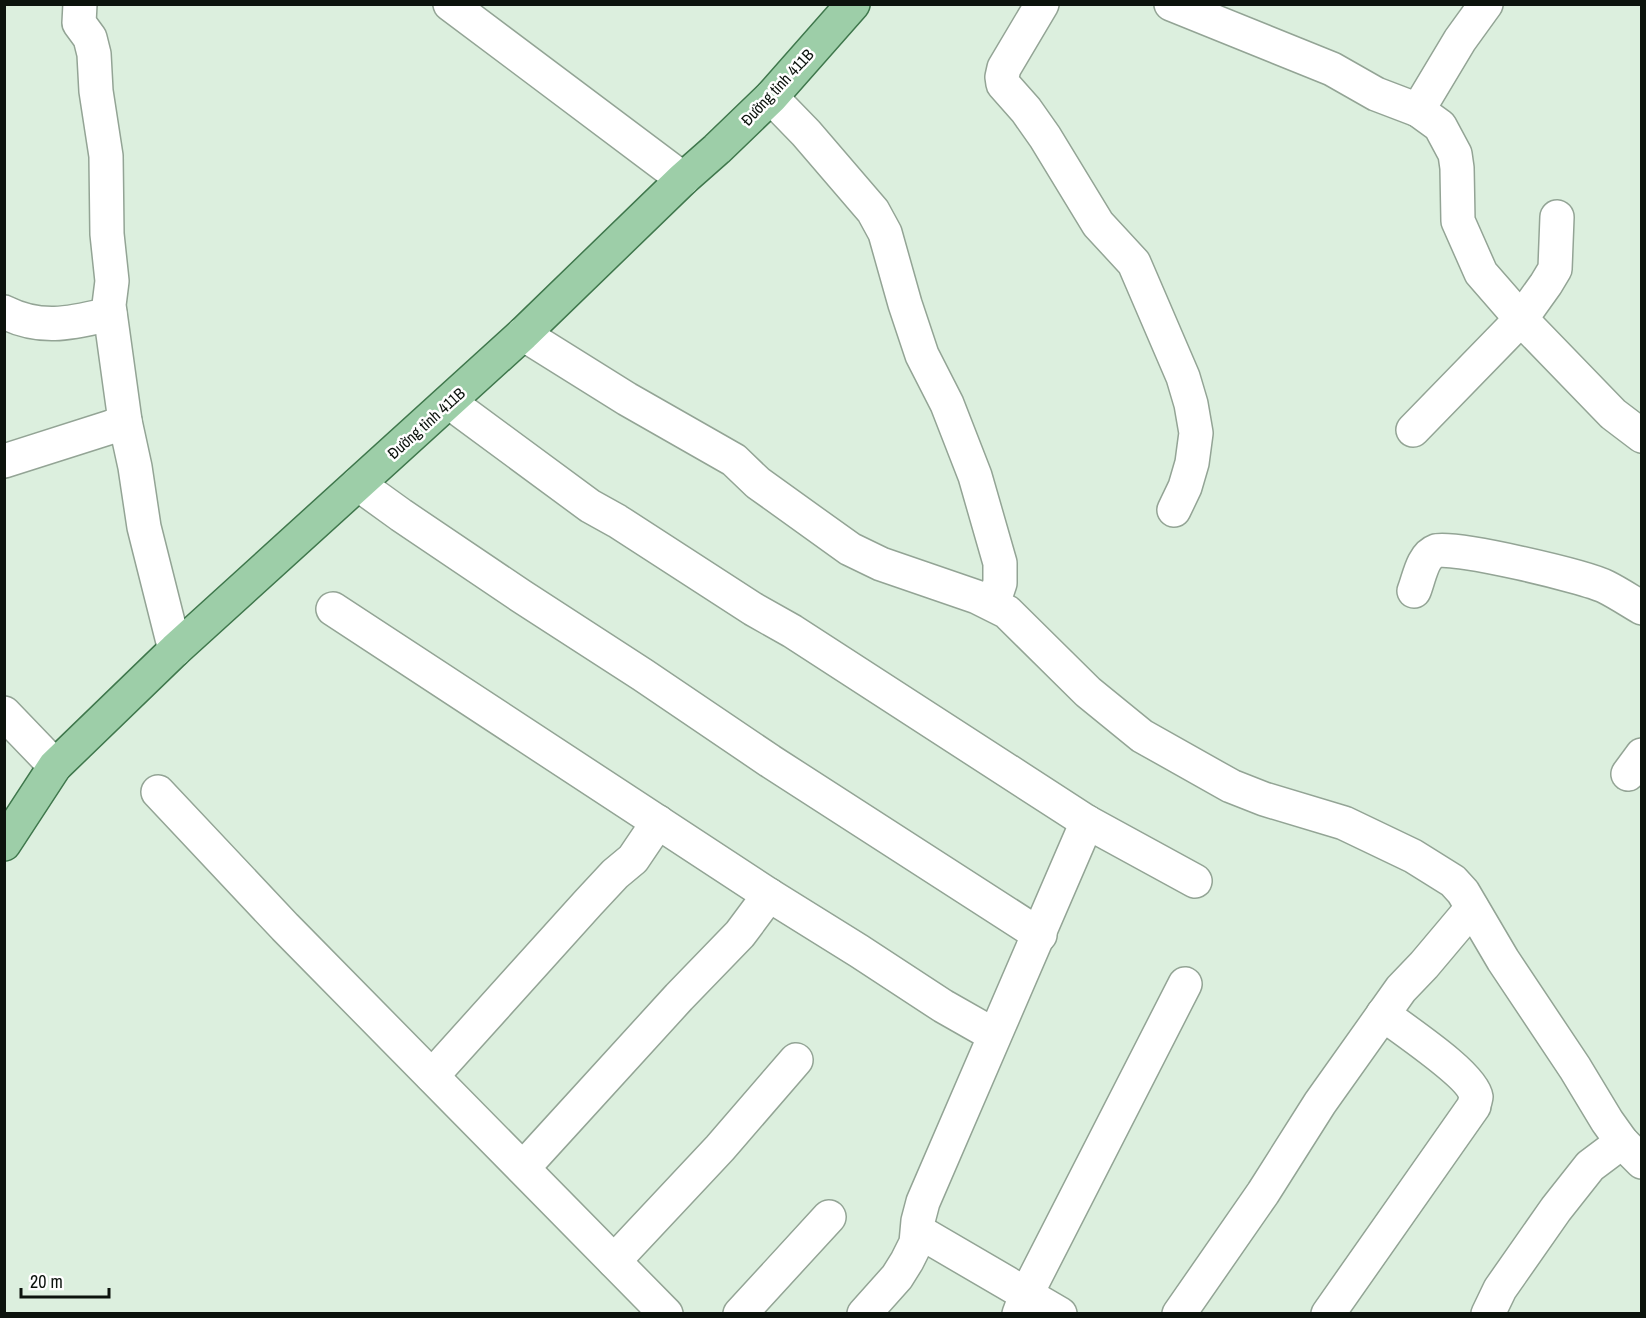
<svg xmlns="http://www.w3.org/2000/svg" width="1646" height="1318" font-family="'Archivo Narrow',sans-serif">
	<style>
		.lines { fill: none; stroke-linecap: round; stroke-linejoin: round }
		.minor-casing { stroke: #93a495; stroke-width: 36 }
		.major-casing { stroke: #3f774c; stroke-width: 36 }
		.minor { stroke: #fff; stroke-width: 33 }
		.major { stroke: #9dcea8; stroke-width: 33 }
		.labels { text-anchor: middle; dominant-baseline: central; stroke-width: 5; stroke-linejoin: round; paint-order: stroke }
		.street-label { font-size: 16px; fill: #0c130d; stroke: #fff }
	</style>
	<rect width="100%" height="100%" fill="#dcefde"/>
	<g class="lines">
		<defs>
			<g id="minor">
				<polyline points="450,4 683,179"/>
				<polyline points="1042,4 1004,68 1002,77 1003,84 1026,110 1045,137 1098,224 1134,263 1183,377 1191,404 1196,433 1192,463 1185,487 1174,510"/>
				<polyline points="1171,4 1332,69 1376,94 1418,110 1440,126 1455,154 1457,168 1458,221 1481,273 1521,319 1613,414 1642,436"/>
				<polyline points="771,97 806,133 873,211 885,233 905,304 922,355 947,404 975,476 1000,563 1000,583 993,604"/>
				<polyline points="1418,110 1460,40 1486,4"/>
				<path d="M4 312C42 331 71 323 110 314"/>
				<polyline points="523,334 627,399 734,460 758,483 850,549 881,564 977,597 1007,612 1088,692 1142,736 1231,786 1264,799 1344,823 1413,856 1453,881 1463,892 1503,960 1575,1068 1607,1121 1622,1142 1642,1162"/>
				<polyline points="449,402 590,506 617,521 753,609 792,631 1087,822 1195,881"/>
				<polyline points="125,421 135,467 144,527 175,650"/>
				<polyline points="1413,430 1521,319 1546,284 1555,269 1557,217"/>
				<polyline points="4,461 111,427 125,421 109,305 112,281 107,234 106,156 96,91 94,54 90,38 79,23 80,4"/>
				<polyline points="358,484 401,515 521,596 643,675 770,761 1040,935"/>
				<path d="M1414 591C1419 579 1422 556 1436 551 1452 545 1587 577 1606 587 1618 593 1630 601 1642 608"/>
				<polyline points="333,609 769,895 859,951 943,1006 994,1035"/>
				<polyline points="4,713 55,766"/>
				<polyline points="1628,774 1642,755"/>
				<polyline points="158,792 285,927 666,1314"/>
				<polyline points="432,1076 588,903 615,874 633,859 658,822"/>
				<polyline points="523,1168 679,997 740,934 769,895"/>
				<polyline points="918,1231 1060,1314"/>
				<polyline points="614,1261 720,1148 796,1060"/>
				<polyline points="740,1314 829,1217"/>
				<polyline points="864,1314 897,1277 907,1261 916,1243 918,1221 923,1202 1087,822"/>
				<polyline points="1019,1314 1026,1295 1185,984"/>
				<polyline points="1179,1314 1263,1193 1320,1103 1401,989 1424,965 1472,908"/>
				<path d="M1328 1314 1474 1106C1474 1104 1476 1098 1476 1097 1473 1075 1402 1029 1383 1014"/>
				<polyline points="1488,1314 1500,1289 1556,1209 1590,1166 1622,1142"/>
			</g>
			<polyline id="major" points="4,844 55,766 175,650 523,334 683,179 717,149 771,97 853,4"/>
		</defs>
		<!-- minor casing -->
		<use href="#minor" class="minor-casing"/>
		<!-- major casing -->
		<use href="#major" class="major-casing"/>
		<!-- minor -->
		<use href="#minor" class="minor"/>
		<!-- major -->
		<use href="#major" class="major"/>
	</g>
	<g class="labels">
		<!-- street labels -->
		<g class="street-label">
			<text transform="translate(777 87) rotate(-47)">Đường tỉnh 411B</text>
			<text transform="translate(426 423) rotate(-42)">Đường tỉnh 411B</text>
		</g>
	</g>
	<!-- border -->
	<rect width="1646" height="1318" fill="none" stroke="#0c130d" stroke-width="12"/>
	<!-- scale -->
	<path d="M21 1288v9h88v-9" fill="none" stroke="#0c130d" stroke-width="3"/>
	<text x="30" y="1288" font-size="18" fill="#0c130d" stroke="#ffffff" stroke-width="4.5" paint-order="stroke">20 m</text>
</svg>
